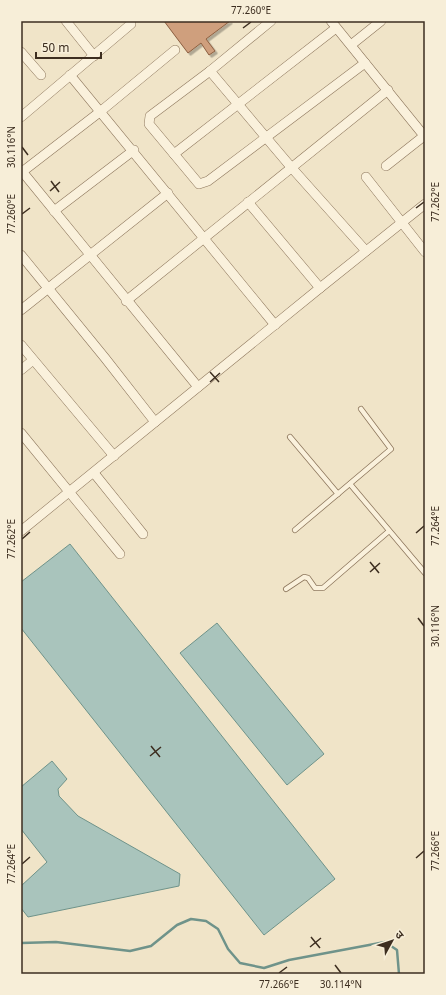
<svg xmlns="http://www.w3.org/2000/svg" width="446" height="995" font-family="Georgia,'Noto Sans Devanagari',serif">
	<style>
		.water { fill: #a9c4bc; stroke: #6f938a }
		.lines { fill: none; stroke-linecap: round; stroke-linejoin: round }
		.stream { stroke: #6f938a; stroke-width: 2.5 }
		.building { fill: #cf9f7d; stroke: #8d5f41; filter: url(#shadow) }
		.service-casing { stroke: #8d765c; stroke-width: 6 }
		.minor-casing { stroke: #8d765c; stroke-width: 10 }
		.service { stroke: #faf1dc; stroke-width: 4.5 }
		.minor { stroke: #faf1dc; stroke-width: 9 }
		.ticks { fill: none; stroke: #3d2e20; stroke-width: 1.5 }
		.neatline { fill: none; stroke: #3d2e20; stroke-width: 1.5 }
		.ticks-label { font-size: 10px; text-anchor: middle; fill: #3d2e20 }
	</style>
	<defs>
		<filter id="shadow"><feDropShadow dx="2.5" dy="2.5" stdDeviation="0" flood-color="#0004"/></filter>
	</defs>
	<rect width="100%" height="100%" fill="#f0e4c8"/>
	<!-- water -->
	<g class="water">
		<polygon points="70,544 335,879 264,935 21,628 21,582"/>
		<polygon points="217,623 324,754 287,785 180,653"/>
		<polygon points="52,761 67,779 58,789 59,796 78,816 180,874 179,886 28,917 21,908 21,886 47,862 21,829 21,787"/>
	</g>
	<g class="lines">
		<!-- stream -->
		<polyline class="stream" points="21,943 56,942 130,951 151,946 177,925 191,919 206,921 218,929 228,949 240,963 264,968 289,960 385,942 397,950 399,974"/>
	</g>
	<!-- building -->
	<polygon class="building" points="164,21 230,21 206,39 215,51 209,55 201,43 188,53"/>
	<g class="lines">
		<defs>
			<g id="service">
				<polyline points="290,437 338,494"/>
				<polyline points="350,484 425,573"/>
				<polyline points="295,530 391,449 361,409"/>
				<polyline points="286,589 304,577 308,578 315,588 323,588 389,531"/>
			</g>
			<g id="minor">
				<polyline points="66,21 94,56"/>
				<polyline points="271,21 210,71 150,116 149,124 199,184 208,181 365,63"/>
				<polyline points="331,21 425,137"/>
				<polyline points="351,45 381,21"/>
				<polyline points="21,52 41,75"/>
				<polyline points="210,71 291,167 366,251"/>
				<polyline points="70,75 275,325"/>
				<polyline points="21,117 131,24"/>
				<polyline points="174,154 336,28"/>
				<polyline points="386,166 424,136"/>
				<polyline points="21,170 198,387"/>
				<polyline points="22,172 101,111 175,50"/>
				<polyline points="366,177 425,252"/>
				<polyline points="248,202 320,288"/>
				<polyline points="54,211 134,150"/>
				<polyline points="21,255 105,358 155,422"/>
				<polyline points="126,301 388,90"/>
				<polyline points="21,310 168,193"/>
				<polyline points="21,345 114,456"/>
				<polyline points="21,370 33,360"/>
				<polyline points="21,433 120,554"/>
				<polyline points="94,473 143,534"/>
				<polyline points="21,531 320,288 425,204"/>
			</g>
		</defs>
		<!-- service casing -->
		<use href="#service" class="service-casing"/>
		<!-- minor casing -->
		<use href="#minor" class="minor-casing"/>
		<!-- service -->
		<use href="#service" class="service"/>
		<!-- minor -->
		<use href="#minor" class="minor"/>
	</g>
	<!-- ticks -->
	<path class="ticks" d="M243 28 251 22M22 147 28 155M51 181 59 192M50 191 60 182M416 208 424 202M22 214 30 208M210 372 219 382M210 382 220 373M416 533 424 526M22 539 30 532M370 562 379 573M370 572 380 563M418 618 424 626M151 746 160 757M150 756 161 747M416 858 424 851M22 864 30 857M311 937 320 948M310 947 321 938M335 965 341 973M279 973 287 967"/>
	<!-- border -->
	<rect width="446" height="995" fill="none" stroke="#f7eed8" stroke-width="44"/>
	<!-- north arrow -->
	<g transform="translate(392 941) rotate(50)" stroke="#f7eed8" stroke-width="3" paint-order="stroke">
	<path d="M0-3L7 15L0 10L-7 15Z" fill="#3d2e20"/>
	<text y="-6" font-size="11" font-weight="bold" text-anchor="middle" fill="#3d2e20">उ</text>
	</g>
	<!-- scale -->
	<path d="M36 52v6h65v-6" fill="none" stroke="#3d2e20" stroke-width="2"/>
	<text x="42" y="52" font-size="12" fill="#3d2e20" stroke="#f7eed8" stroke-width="3" paint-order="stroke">50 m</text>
	<rect x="22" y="22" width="402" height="951" class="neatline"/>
	<g class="ticks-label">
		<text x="251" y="14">77.260°E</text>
		<text transform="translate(11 147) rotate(-90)" y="4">30.116°N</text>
		<text transform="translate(435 202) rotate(-90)" y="4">77.262°E</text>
		<text transform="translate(11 214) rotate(-90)" y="4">77.260°E</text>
		<text transform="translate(435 526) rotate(-90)" y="4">77.264°E</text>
		<text transform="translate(11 539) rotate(-90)" y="4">77.262°E</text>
		<text transform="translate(435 626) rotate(-90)" y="4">30.116°N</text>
		<text transform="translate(435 851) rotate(-90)" y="4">77.266°E</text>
		<text transform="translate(11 864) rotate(-90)" y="4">77.264°E</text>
		<text x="279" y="988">77.266°E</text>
		<text x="341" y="988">30.114°N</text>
	</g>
</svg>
